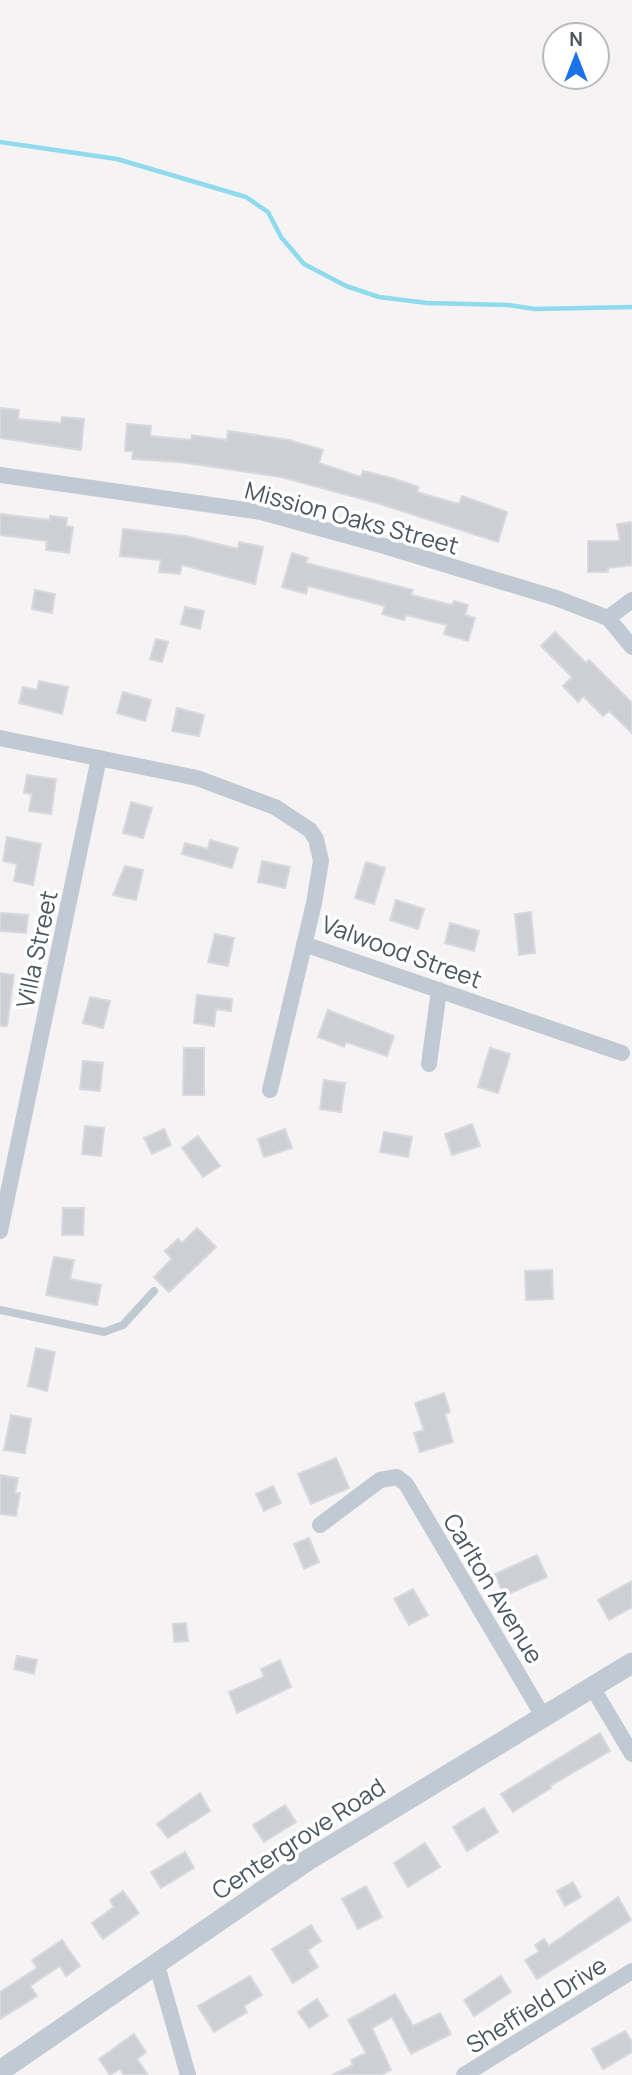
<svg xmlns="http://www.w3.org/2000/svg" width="632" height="2075" font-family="Manrope,sans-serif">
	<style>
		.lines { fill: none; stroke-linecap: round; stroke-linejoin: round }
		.stream { stroke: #90daee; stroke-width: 4.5 }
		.building { fill: #cdcfd5; stroke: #d7d9de; stroke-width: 2 }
		.service { stroke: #c1cad2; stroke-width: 8 }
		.minor { stroke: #c1cad2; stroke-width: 16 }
		.tertiary { stroke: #c1cad2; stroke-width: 21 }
		.labels { text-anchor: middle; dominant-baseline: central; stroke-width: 7; stroke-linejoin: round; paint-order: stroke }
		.street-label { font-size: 24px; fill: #4a5661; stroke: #fff }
	</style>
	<rect width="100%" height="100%" fill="#f5f3f3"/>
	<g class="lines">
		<!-- stream -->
		<polyline class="stream" points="0,142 117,159 246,197 268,212 281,237 304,264 346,286 379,297 427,303 508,305 535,309 632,307"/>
	</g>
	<!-- building -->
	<g class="building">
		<polygon points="0,408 19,410 18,419 61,423 62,417 84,419 81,450 0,438"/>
		<polygon points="127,424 151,426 150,436 191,440 192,435 227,440 228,431 289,440 323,450 319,463 361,477 363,471 395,479 419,487 417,492 459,504 462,496 507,512 498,542 377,503 281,477 180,462 132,459 133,451 125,451"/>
		<polygon points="0,514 50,520 50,516 67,518 66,526 73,527 69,553 46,550 47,541 0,535"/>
		<polygon points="632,522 632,565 608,568 608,572 588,572 588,541 620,541 617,524"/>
		<polygon points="123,529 185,536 238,549 239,542 263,547 255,584 182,565 180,574 159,572 161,560 120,556"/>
		<polygon points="292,553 308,558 306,563 413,590 411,595 452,605 454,601 468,605 465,615 475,618 468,641 444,634 447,625 406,615 404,620 382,614 385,606 308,586 306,594 282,587"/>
		<polygon points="35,590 55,594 52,613 32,609"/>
		<polygon points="185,607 204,611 200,629 181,624"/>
		<polygon points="555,632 586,663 589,660 632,703 632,733 609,711 603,716 583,696 578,702 563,686 572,677 541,646"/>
		<polygon points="156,639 168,642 162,662 150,659"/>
		<polygon points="39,681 68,687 62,714 19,703 23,687 37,690"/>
		<polygon points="123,692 151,700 145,721 117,713"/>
		<polygon points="177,708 204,715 199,736 172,731"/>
		<polygon points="27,775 56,779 51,814 29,811 32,794 24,793"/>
		<polygon points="131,802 152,808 143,838 123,833"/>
		<polygon points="7,837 41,844 33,885 14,881 17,864 3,861"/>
		<polygon points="210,840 238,848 232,868 182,854 185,843 208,849"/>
		<polygon points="262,861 290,867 285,888 258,882"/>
		<polygon points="366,862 385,868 374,904 355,898"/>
		<polygon points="125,866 143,870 136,900 113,895"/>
		<polygon points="396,900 424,909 418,929 390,920"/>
		<polygon points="531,912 535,953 519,955 515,914"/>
		<polygon points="0,913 28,915 26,933 0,931"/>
		<polygon points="450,923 479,931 474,951 445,943"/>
		<polygon points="215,934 234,938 228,966 208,962"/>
		<polygon points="0,973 14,975 7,1026 0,1026"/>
		<polygon points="197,995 232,999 231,1011 216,1009 214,1026 194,1023"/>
		<polygon points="90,997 110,1001 103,1028 83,1023"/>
		<polygon points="328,1010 394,1036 387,1056 346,1042 344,1047 318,1037"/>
		<polygon points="184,1048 204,1048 204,1095 183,1095"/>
		<polygon points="490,1048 510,1054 498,1093 478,1087"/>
		<polygon points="83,1061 103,1063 100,1091 80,1089"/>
		<polygon points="324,1080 345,1083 341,1112 320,1109"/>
		<polygon points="472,1124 480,1146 452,1155 445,1134"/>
		<polygon points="85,1126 104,1128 101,1156 82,1154"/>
		<polygon points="164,1129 171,1145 152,1154 144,1138"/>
		<polygon points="285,1129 292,1148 264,1157 258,1139"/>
		<polygon points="384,1132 412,1137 408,1157 380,1152"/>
		<polygon points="198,1136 220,1166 203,1177 182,1148"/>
		<polygon points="63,1208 84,1208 83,1235 62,1235"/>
		<polygon points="197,1228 216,1247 169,1292 154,1277 172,1259 165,1251 178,1239 182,1243"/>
		<polygon points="54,1257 74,1260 70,1279 101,1285 97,1305 46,1295"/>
		<polygon points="552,1270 553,1299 526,1300 525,1271"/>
		<polygon points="36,1348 55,1352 47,1391 28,1386"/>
		<polygon points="444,1393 450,1412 445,1414 453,1442 420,1452 414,1433 424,1430 415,1403"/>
		<polygon points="11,1415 31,1419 25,1453 4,1450"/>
		<polygon points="336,1458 349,1488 311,1504 298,1474"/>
		<polygon points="0,1475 18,1478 15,1493 20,1493 16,1516 0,1514"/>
		<polygon points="273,1486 281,1503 264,1511 256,1494"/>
		<polygon points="309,1538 319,1562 304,1569 294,1544"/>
		<polygon points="537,1555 547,1577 504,1596 495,1574"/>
		<polygon points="632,1581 632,1607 609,1620 598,1600"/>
		<polygon points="413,1589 428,1615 409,1625 394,1599"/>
		<polygon points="186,1623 188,1641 174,1642 173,1624"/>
		<polygon points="17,1656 37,1660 34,1674 14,1669"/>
		<polygon points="280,1660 291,1687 237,1713 229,1692 264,1677 261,1669"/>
		<polygon points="600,1733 610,1751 550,1786 551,1788 513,1812 501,1794"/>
		<polygon points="200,1793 210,1811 168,1838 157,1824"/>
		<polygon points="285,1805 296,1822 264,1842 253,1825"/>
		<polygon points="484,1808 498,1832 467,1851 453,1827"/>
		<polygon points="425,1843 440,1867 408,1887 394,1863"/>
		<polygon points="185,1852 194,1868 161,1888 151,1872"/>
		<polygon points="573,1882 581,1897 565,1906 557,1891"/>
		<polygon points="366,1886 382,1917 358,1929 342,1899"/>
		<polygon points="123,1891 139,1913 103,1939 92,1923 114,1907 110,1900"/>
		<polygon points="618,1897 631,1920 537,1979 525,1960 539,1952 535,1945 544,1939 549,1946"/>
		<polygon points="311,1925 321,1941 308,1950 318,1967 293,1983 272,1949"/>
		<polygon points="62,1940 80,1966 66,1976 60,1966 30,1986 37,1996 0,2019 0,1992 37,1968 32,1960"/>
		<polygon points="250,1976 262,1995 244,2006 247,2012 214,2032 198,2006"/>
		<polygon points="501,1976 511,1992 474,2016 464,2000"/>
		<polygon points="395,1994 413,2026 440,2013 451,2034 411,2054 392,2017 372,2028 391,2070 381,2075 332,2075 353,2065 351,2060 366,2053 348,2020"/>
		<polygon points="317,1999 328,2016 309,2028 298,2012"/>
		<polygon points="625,2031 632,2042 632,2052 603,2069 592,2049"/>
		<polygon points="134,2034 146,2052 137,2059 148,2075 124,2075 120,2069 110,2075 99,2059"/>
	</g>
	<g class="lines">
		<!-- service -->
		<polyline class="service" points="0,1310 104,1332 123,1325 154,1291"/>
		<!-- minor -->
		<g class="minor">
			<polyline points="0,475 261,512 381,545 556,598 608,618 632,647"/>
			<polyline points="608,618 632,600"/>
			<polyline points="0,738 197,778 275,807 310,830 316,839 321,861 314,903 270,1090"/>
			<polyline points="304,944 622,1053"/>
			<polyline points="429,1064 439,990"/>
			<polyline points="0,1231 99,758"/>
			<polyline points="320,1525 380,1480 397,1477 406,1484 543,1716"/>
			<polyline points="592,1687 632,1754"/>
			<polyline points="156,1962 188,2075"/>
			<polyline points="464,2075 632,1971"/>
		</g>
		<!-- tertiary -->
		<polyline class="tertiary" points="0,2071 308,1860 632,1663"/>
	</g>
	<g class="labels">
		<!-- street labels -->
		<g class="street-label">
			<text transform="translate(352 517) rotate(15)">Mission Oaks Street</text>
			<text transform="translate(36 949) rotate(-78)">Villa Street</text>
			<text transform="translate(402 951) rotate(20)">Valwood Street</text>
			<text transform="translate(494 1588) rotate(59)">Carlton Avenue</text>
			<text transform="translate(298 1838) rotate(-33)">Centergrove Road</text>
			<text transform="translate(536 2004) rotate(-32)">Sheffield Drive</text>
		</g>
	</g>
	<!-- north arrow -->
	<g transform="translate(576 56)"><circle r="33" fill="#ffffff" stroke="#b7bbc0" stroke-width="2"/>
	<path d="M0-5L12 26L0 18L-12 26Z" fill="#1a73e8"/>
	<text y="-10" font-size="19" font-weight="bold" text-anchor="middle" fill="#4a5661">N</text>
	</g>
</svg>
